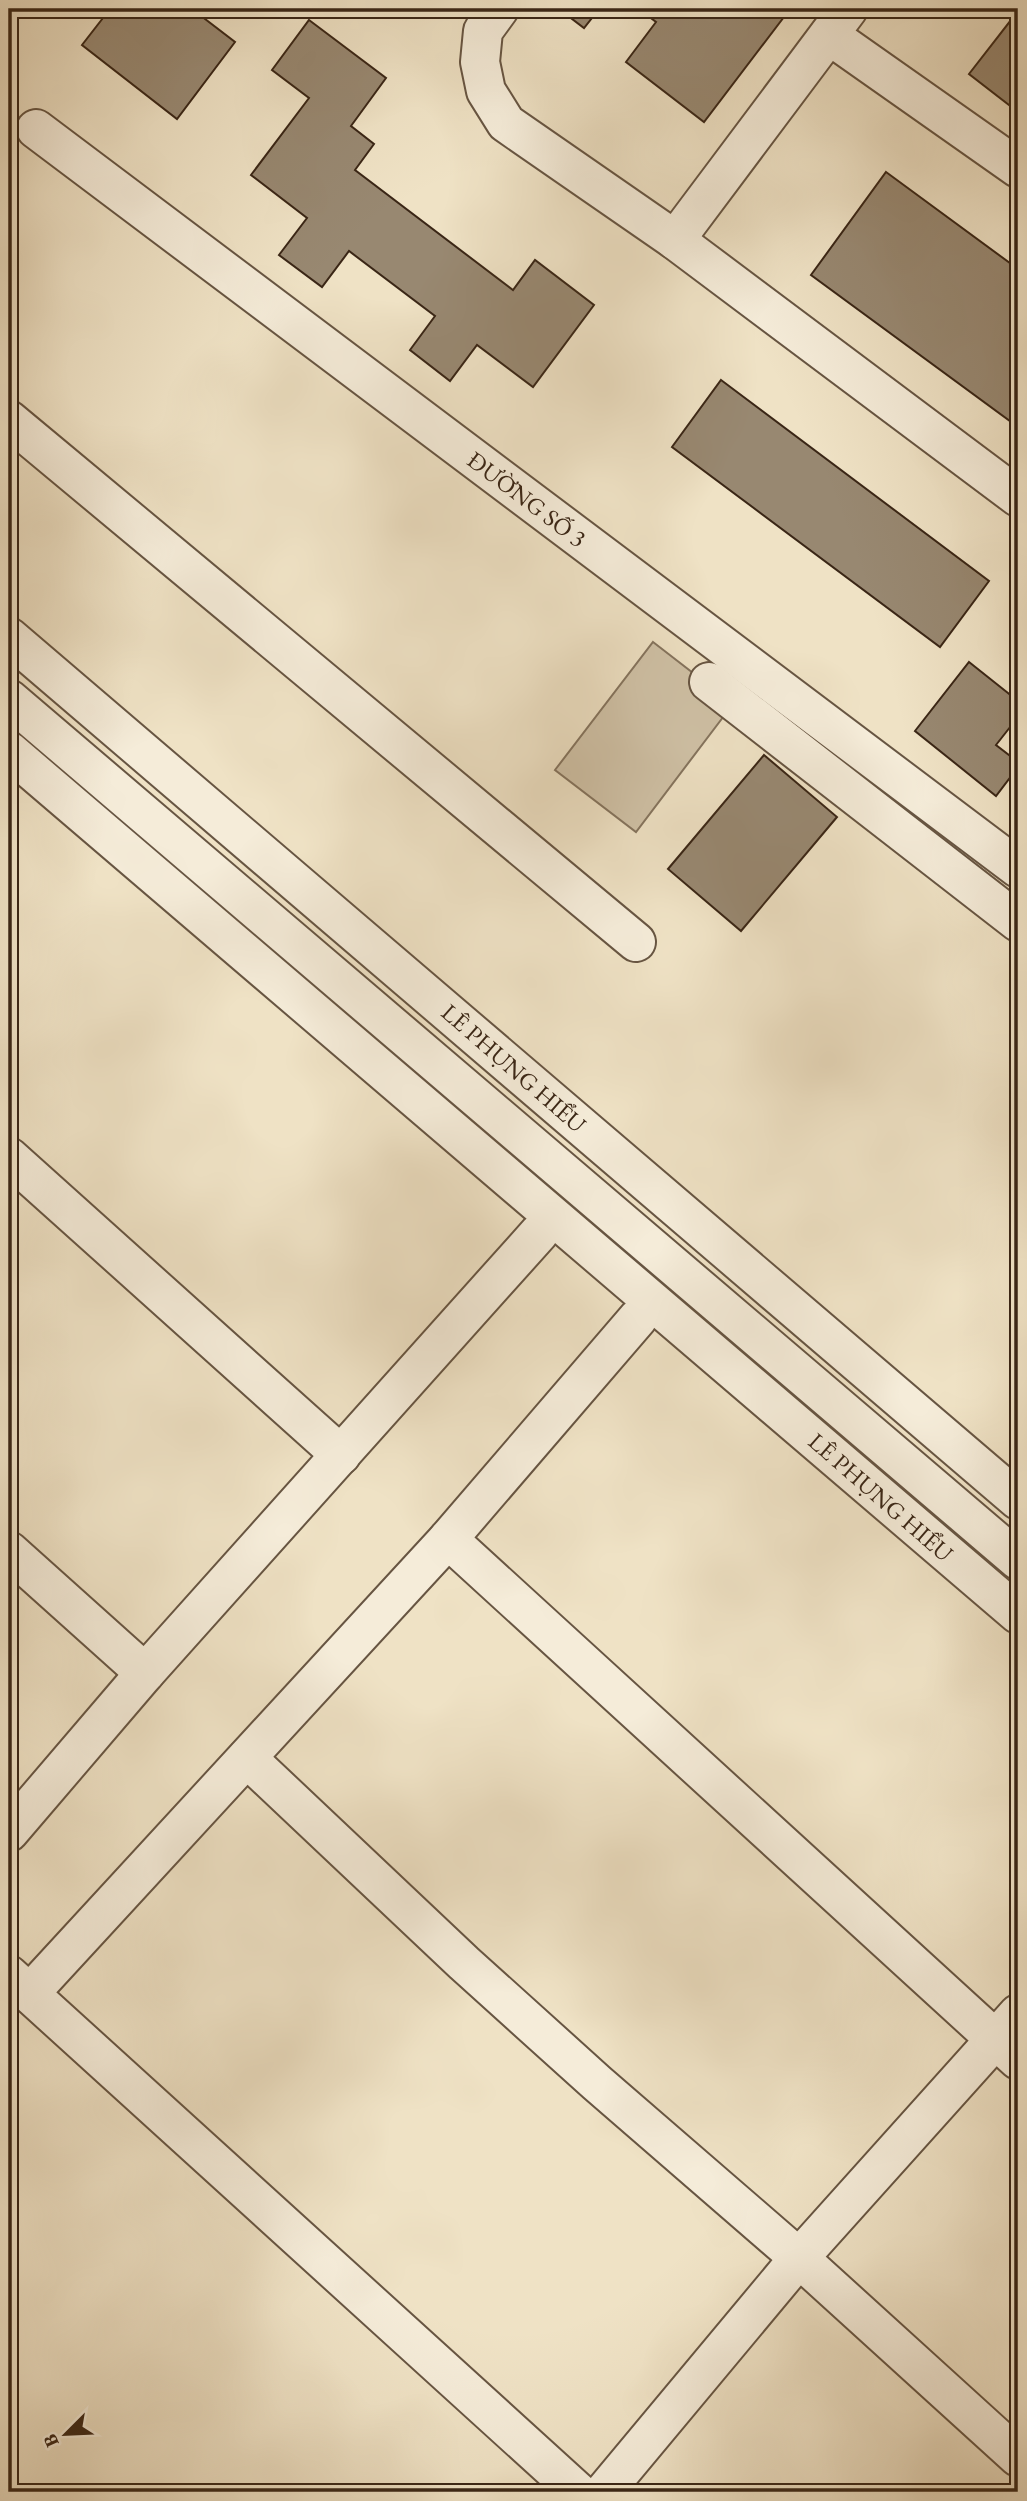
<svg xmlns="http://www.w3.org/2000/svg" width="1027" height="2501" font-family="'EB Garamond',serif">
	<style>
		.green { fill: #d0c2a7; stroke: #85745e; stroke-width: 2 }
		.building { fill: #988871; stroke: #3a2616; stroke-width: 2 }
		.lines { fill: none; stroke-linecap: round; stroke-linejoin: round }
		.minor-casing { stroke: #675542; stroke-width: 42 }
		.minor { stroke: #f5ecd9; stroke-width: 38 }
		.labels { text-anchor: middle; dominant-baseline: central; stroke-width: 5; stroke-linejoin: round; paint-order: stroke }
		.street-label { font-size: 24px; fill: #3a2616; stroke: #f5ecd9 }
	</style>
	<rect width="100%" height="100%" fill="#efe2c5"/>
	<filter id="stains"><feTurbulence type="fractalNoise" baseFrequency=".00286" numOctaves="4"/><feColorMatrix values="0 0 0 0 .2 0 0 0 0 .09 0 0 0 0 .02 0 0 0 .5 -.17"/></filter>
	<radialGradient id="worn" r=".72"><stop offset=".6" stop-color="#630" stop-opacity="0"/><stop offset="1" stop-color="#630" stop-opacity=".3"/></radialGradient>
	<!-- green -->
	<polygon class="green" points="653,642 733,704 636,832 555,770"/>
	<!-- building -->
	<g class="building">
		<polygon points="110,9 192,9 235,42 177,119 82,45"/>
		<polygon points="559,9 599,9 584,28"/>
		<polygon points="639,9 790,9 704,122 626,62 656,22"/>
		<polygon points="1018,11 1018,112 969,74"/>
		<polygon points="309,20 386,78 351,126 374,144 355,170 513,290 535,260 594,305 533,387 477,345 450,381 410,350 435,316 349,251 322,287 279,255 307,218 251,175 309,98 272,70"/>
		<polygon points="886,172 1018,269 1018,427 811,275"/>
		<polygon points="721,380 989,581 940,647 672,447"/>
		<polygon points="969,662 1018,701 1018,717 996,745 1018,762 1018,767 996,796 915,731"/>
		<polygon points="764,755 837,817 741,931 668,869"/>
	</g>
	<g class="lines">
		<defs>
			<g id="minor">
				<polyline points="499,9 483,31 480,62 486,91 506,123 675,240 1018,497"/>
				<polyline points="829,35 1018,168"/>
				<polyline points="36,129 1018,868"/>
				<polyline points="675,240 848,9"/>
				<polyline points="9,420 636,942"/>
				<polyline points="9,637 1018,1500"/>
				<polyline points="709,682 1018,922"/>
				<polyline points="9,699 1018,1560"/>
				<polyline points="9,751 1018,1614"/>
				<polyline points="9,1157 341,1455"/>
				<polyline points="448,1539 1018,2060"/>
				<polyline points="9,1551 145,1673"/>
				<polyline points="247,1758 464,1963 597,2083 799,2258 1018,2457"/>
				<polyline points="9,1832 145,1673 539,1233"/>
				<polyline points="9,1975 578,2492"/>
				<polyline points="30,1993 448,1539 638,1318"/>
				<polyline points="604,2492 799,2258 1018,2014"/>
			</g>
		</defs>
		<!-- minor casing -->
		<use href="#minor" class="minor-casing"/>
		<!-- minor -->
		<use href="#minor" class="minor"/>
	</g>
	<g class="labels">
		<!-- street labels -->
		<g class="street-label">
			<text transform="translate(527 499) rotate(37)">ĐƯỜNG SỐ 3</text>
			<text transform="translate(514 1068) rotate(41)">LÊ PHỤNG HIỂU</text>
			<text transform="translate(881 1497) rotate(41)">LÊ PHỤNG HIỂU</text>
		</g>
	</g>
	<!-- margin -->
	<rect width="1027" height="2501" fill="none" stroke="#efe2c5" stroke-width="35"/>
	<rect x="10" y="10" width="1006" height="2480" fill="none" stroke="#3a2616" stroke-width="3.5"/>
	<rect x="18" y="18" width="992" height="2466" fill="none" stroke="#3a2616" stroke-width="2"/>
	<!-- north arrow -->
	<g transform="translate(66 2434) rotate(246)" stroke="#f5ecd9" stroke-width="5" paint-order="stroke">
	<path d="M0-5L12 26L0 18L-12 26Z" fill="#3a2616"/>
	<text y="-10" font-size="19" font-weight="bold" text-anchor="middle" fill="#3a2616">B</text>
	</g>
	<rect width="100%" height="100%" filter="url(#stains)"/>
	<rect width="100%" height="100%" fill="url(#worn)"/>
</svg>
